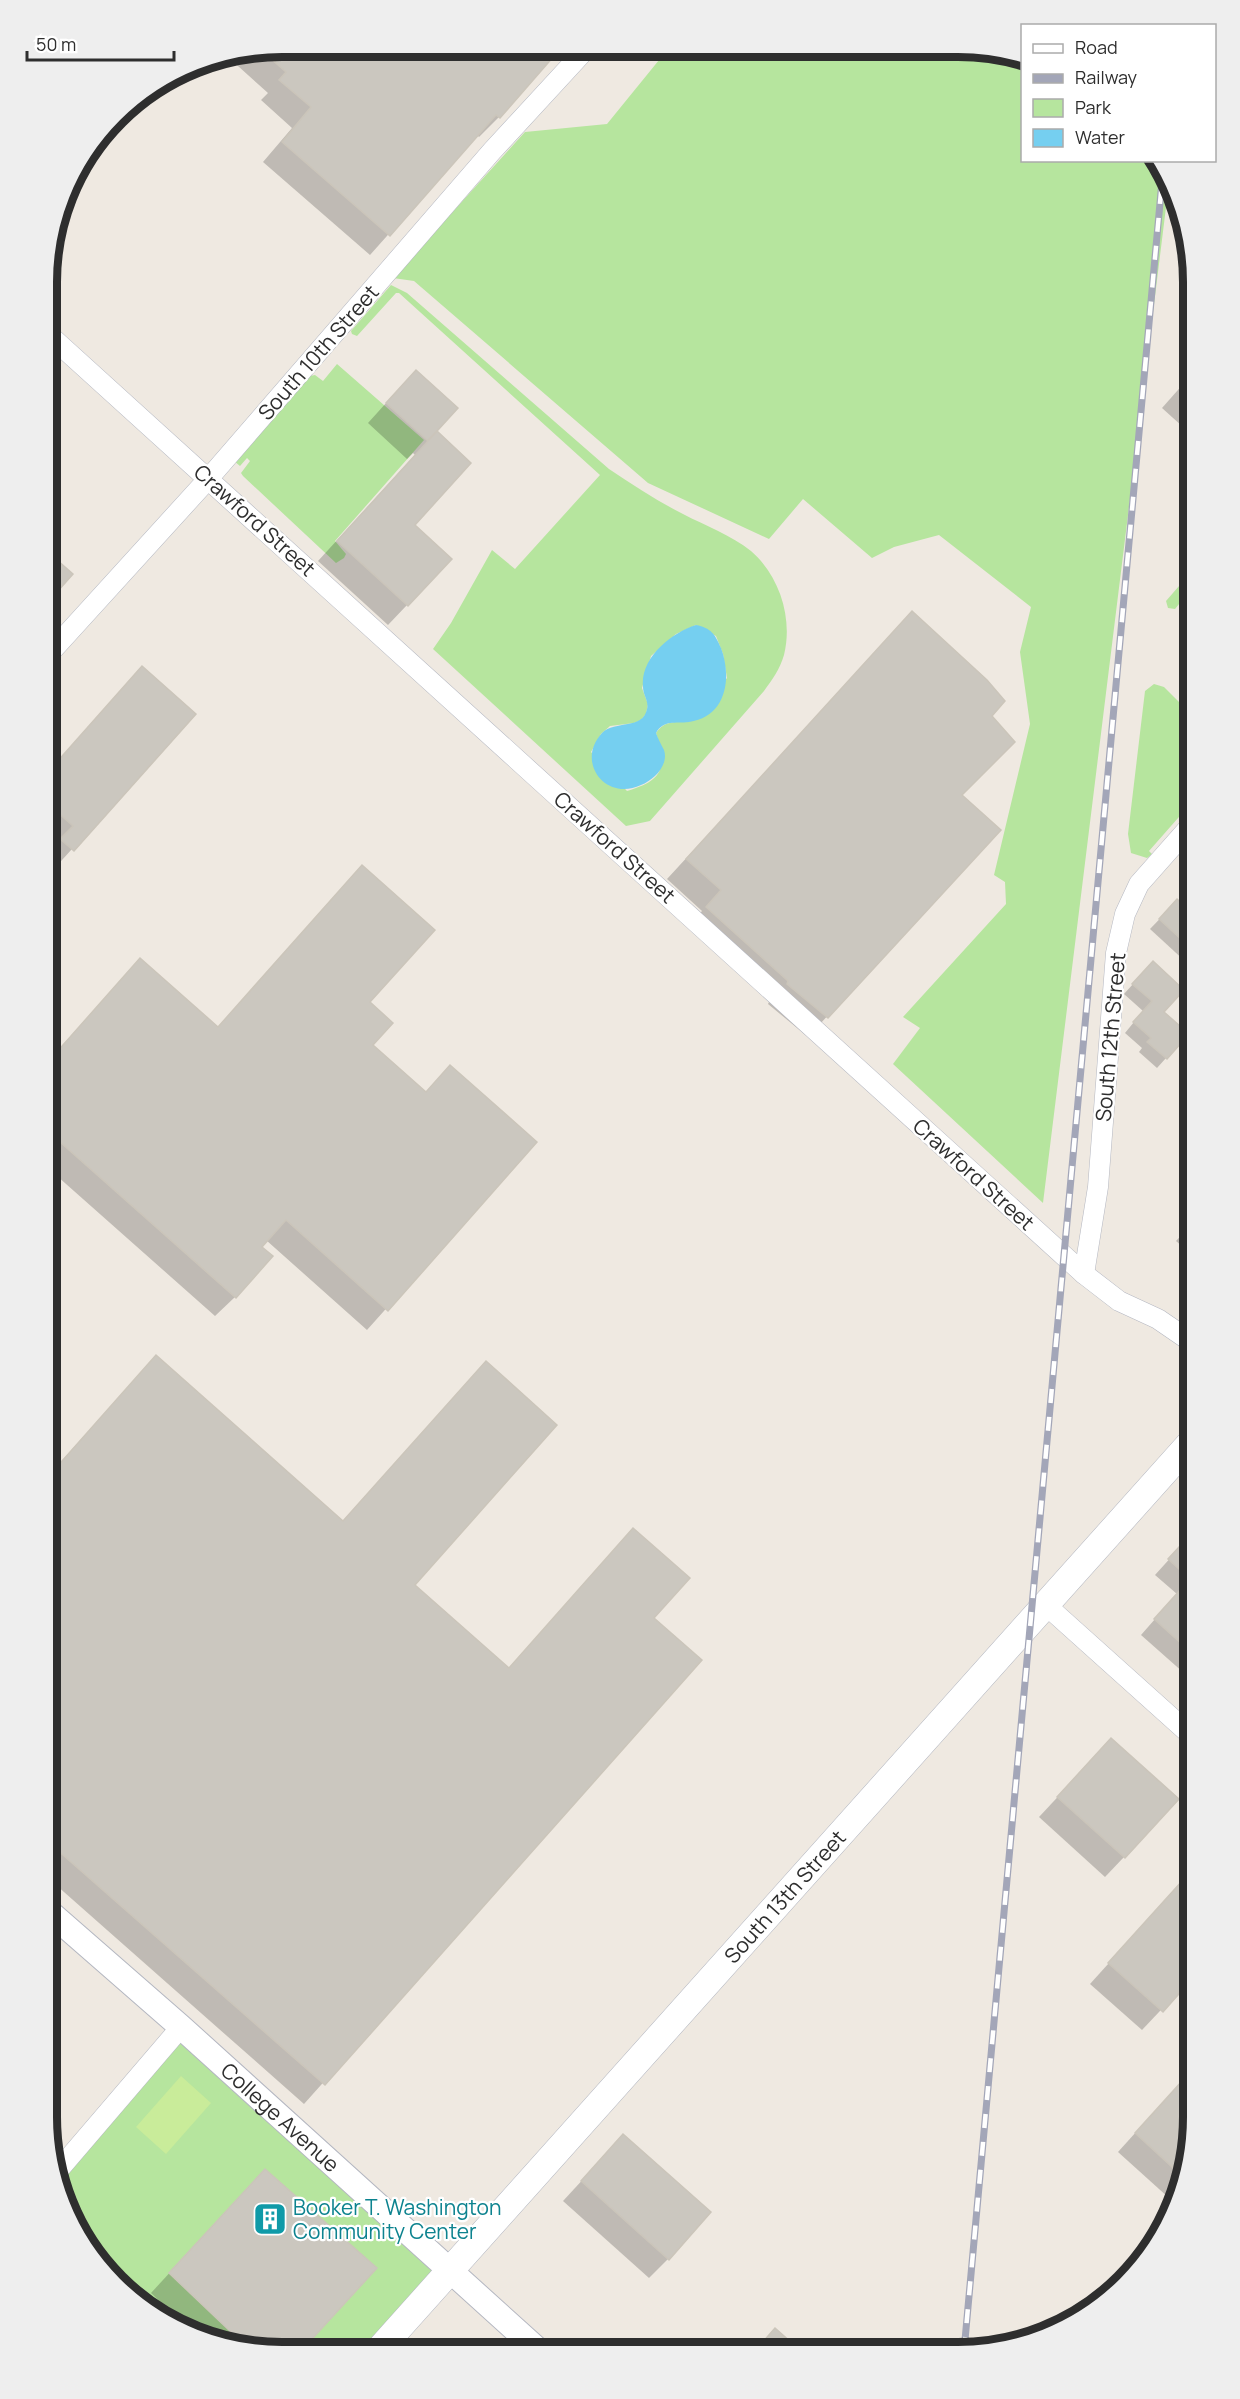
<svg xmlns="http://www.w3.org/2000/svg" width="1240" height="2399" font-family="Manrope,sans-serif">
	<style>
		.green { fill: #b6e59e; fill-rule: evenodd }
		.pitch { fill: #c9ec9a }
		.water { fill: #75cff0 }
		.shadow { fill: #0003 }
		.building { fill: #cbc7bf; stroke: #cbc5ba; stroke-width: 1.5 }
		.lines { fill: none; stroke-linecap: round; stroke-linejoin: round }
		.minor-casing { stroke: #b4b7c1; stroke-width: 21 }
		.tertiary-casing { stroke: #b4b7c1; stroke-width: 26 }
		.secondary-casing { stroke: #b4b7c1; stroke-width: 28 }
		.minor { stroke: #fff; stroke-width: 20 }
		.tertiary { stroke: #fff; stroke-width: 24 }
		.secondary { stroke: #fff; stroke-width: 27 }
		.rail-casing { stroke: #a3a6b8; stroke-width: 7 }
		.rail { stroke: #fff; stroke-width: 4.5; stroke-dasharray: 14; stroke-linecap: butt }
		.labels { text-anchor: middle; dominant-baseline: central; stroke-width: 4.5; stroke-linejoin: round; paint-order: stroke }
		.street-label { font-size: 21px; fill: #2e2e2e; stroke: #fff }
		.culture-label { font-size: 21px; fill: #0d838f; stroke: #fff; text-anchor: start }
		.rim { fill: none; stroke: #2e2e2e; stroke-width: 8 }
	</style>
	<rect width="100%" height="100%" fill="#efe9e1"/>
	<!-- green -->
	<g class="green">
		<polygon points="668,49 1003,51 1022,57 1022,160 1158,161 1169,183 1043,1203 893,1064 920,1028 903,1017 1006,904 1005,882 994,875 1030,724 1020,652 1031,607 939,535 894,547 872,558 803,499 769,539 648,483 414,281 393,278 525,132 607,124"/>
		<path d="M391 285 407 293 609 469C633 485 657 501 683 514 706 526 731 535 751 551 780 576 793 619 784 655 780 669 772 680 764 691L650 821 626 826 433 649 451 623 492 550 515 569 600 475 399 293H396L357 336 352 334 351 331ZM696 625 716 636 723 654 727 678 689 722C676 722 664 720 656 733 667 768 664 780 627 791L591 752 601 734 610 726 634 723 641 720 646 714 648 704 642 688 651 656 676 634Z"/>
		<polygon points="337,364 424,440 335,541 346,554 344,558 336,563 243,476 241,473 250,461 247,458 240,466 234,461 310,376 315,375 323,381"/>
		<polygon points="1193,570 1193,587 1175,609 1168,608 1166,601"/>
		<polygon points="1154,684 1164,687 1193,716 1193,801 1149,851 1152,854 1147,858 1131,853 1128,834 1145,691"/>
		<polygon points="181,2027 450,2271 377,2351 251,2350 178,2328 127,2294 86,2247 59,2192 56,2173"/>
	</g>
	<!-- pitch -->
	<polygon class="pitch" points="181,2076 211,2103 166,2154 136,2127"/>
	<!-- water -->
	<path class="water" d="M696 625C711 628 715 634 721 648 732 677 727 717 689 722 675 724 664 719 656 733 658 739 661 744 664 750 669 765 654 780 641 785 606 802 575 762 602 733 615 720 643 730 647 709 649 701 643 695 643 687 640 658 671 633 696 625Z"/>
	<!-- shadow -->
	<g class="shadow">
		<polygon points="282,46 559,48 499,117 479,137 477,135 370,255 263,162 292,128 261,100 268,93 228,57"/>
		<polygon points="1193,373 1193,436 1162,408"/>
		<polygon points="396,392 429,437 412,525 407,605 388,625 318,561 415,455 413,453 407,459 368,423"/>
		<polygon points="912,613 990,716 960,795 999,830 808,1037 768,1004 769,1002 688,927 702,911 667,879"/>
		<polygon points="142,668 194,714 53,870 48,865 48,853 54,846 48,840 48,772"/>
		<polygon points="1177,901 1193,916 1193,957 1187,963 1150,929"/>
		<polygon points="140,960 217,1028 371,1045 425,1093 450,1067 535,1142 367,1330 266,1240 260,1247 235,1297 215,1316 48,1168 48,1061"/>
		<polygon points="1143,973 1162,1012 1166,1058 1157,1068 1139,1052 1142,1048 1125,1033 1143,1011 1124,994"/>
		<polygon points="1192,1224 1193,1249 1190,1253 1176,1241"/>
		<polygon points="156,1357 342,1522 486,1363 413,1585 508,1669 633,1530 652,1618 700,1661 304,2104 47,1877 47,1477"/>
		<polygon points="1193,1533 1193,1681 1141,1635 1177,1594 1155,1575"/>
		<polygon points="1193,1697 1193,1739 1172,1721"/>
		<polygon points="1111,1740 1124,1857 1105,1877 1039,1817"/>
		<polygon points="1193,1870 1193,1976 1142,2030 1090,1984"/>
		<polygon points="1193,2069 1193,2133 1180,2187 1169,2198 1118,2152"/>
		<polygon points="623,2136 668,2259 649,2278 563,2201"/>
		<polygon points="245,2191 299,2351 251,2350 192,2332 151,2293"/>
	</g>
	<!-- building -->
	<g class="building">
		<polygon points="282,46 445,48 561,48 500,118 496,115 390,236 282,142 311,107 279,80 286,72 262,51"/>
		<polygon points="416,370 458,408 428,441 386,403"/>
		<polygon points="437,431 471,463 415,525 452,559 408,606 337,541"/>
		<polygon points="48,552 73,574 48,602"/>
		<polygon points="912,611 987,680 1005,701 992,716 1015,742 962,795 1001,830 828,1018 787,984 788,981 706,907 721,890 686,859"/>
		<polygon points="142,666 196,714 74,851 60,839 73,826 48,804 48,772"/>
		<polygon points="362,865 435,930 370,1002 393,1023 373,1045 426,1092 450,1065 537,1142 388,1311 286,1220 262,1247 273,1256 236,1298 60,1142 48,1155 48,1062 140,958 218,1027"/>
		<polygon points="1177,899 1193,914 1193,950 1159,919"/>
		<polygon points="1153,961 1184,990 1164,1012 1189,1034 1167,1059 1147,1042 1151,1038 1133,1022 1152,1001 1132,984"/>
		<polygon points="156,1355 343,1521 486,1361 557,1425 415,1585 509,1668 633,1528 690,1578 654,1618 702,1660 325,2085 47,1841 47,1478"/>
		<polygon points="1193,1532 1193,1654 1154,1619 1190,1579 1168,1559"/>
		<polygon points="1111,1738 1179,1799 1125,1858 1057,1797"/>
		<polygon points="1193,1869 1193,1978 1163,2012 1108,1963"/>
		<polygon points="1193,2069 1193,2133 1183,2177 1135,2133"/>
		<polygon points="623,2134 711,2212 669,2260 581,2181"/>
		<polygon points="265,2169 377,2268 301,2351 250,2350 169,2273"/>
		<polygon points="775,2328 802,2352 754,2352"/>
	</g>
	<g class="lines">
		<defs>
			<g id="minor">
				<polyline points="48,334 1084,1274 1119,1301 1158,1319 1193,1343"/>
				<polyline points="48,655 209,478 492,151 587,48"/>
				<polyline points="1084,1274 1098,1187 1116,953 1125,914 1139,884 1193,823"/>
				<polyline points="1047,1606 1193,1737"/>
				<polyline points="56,2173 181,2027"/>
			</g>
			<g id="tertiary">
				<path id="s1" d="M47 1910 181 2027 539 2351"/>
			</g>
			<g id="secondary">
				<path id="s2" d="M378 2351 1193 1440"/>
			</g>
		</defs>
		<!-- minor casing -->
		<use href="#minor" class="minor-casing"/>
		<!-- tertiary casing -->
		<use href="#tertiary" class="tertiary-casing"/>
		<!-- secondary casing -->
		<use href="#secondary" class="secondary-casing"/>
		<!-- minor -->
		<use href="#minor" class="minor"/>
		<!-- tertiary -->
		<use href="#tertiary" class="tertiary"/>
		<!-- secondary -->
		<use href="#secondary" class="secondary"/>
		<defs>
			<polyline id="rail" points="964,2351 1163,170"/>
		</defs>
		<!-- rail casing -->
		<use href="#rail" class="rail-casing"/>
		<!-- rail -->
		<use href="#rail" class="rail"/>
	</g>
	<!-- icons -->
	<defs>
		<symbol id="building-square" viewBox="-11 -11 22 22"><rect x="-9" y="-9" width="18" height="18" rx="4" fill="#0f9aa8" stroke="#fff"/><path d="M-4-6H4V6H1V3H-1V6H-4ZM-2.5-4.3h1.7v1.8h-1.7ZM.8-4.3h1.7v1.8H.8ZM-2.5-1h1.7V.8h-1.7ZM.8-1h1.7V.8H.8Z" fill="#fff"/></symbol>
	</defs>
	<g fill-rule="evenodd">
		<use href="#building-square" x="251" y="2200" width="38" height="38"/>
	</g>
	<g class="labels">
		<!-- street labels -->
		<g class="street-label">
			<text transform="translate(318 352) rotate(-49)">South 10th Street</text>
			<text transform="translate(255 520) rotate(42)">Crawford Street</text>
			<text transform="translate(615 847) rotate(42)">Crawford Street</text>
			<text transform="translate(1110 1037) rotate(-85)">South 12th Street</text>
			<text transform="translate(974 1174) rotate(42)">Crawford Street</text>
			<text stroke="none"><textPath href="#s2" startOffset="610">South 13th Street</textPath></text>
			<text stroke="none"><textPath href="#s1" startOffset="312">College Avenue</textPath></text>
		</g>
		<!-- culture labels -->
		<g class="culture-label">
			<text x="293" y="2207">Booker T. Washington<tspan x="293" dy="24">Community Center</tspan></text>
		</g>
	</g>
	<!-- crop -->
	<path d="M0 0H1240V2399H0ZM282 57H958A225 225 0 0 1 1183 282V2117A225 225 0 0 1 958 2342H282A225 225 0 0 1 57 2117V282A225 225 0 0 1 282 57Z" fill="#eee" fill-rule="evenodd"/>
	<path class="rim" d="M282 57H958A225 225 0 0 1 1183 282V2117A225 225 0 0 1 958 2342H282A225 225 0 0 1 57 2117V282A225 225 0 0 1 282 57Z"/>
	<!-- legend -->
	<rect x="1021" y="24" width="195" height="138" fill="#ffffff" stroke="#ababab" stroke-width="1.5"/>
	<rect x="1033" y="44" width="30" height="9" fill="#ffffff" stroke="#ababab" stroke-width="1.5"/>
	<text x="1075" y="54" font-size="18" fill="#2e2e2e">Road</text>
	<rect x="1033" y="74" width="30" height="9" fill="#a3a6b8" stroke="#ababab" stroke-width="1.5"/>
	<text x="1075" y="84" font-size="18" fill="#2e2e2e">Railway</text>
	<rect x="1033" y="99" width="30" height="18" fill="#b6e59e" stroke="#ababab" stroke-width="1.5"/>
	<text x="1075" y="114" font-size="18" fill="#2e2e2e">Park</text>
	<rect x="1033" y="129" width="30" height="18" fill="#75cff0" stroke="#ababab" stroke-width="1.5"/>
	<text x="1075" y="144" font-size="18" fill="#2e2e2e">Water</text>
	<!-- scale -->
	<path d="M27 51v9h147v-9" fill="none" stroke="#2e2e2e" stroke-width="3"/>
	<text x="36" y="51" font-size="18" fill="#2e2e2e" stroke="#ffffff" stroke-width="4.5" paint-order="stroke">50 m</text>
</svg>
